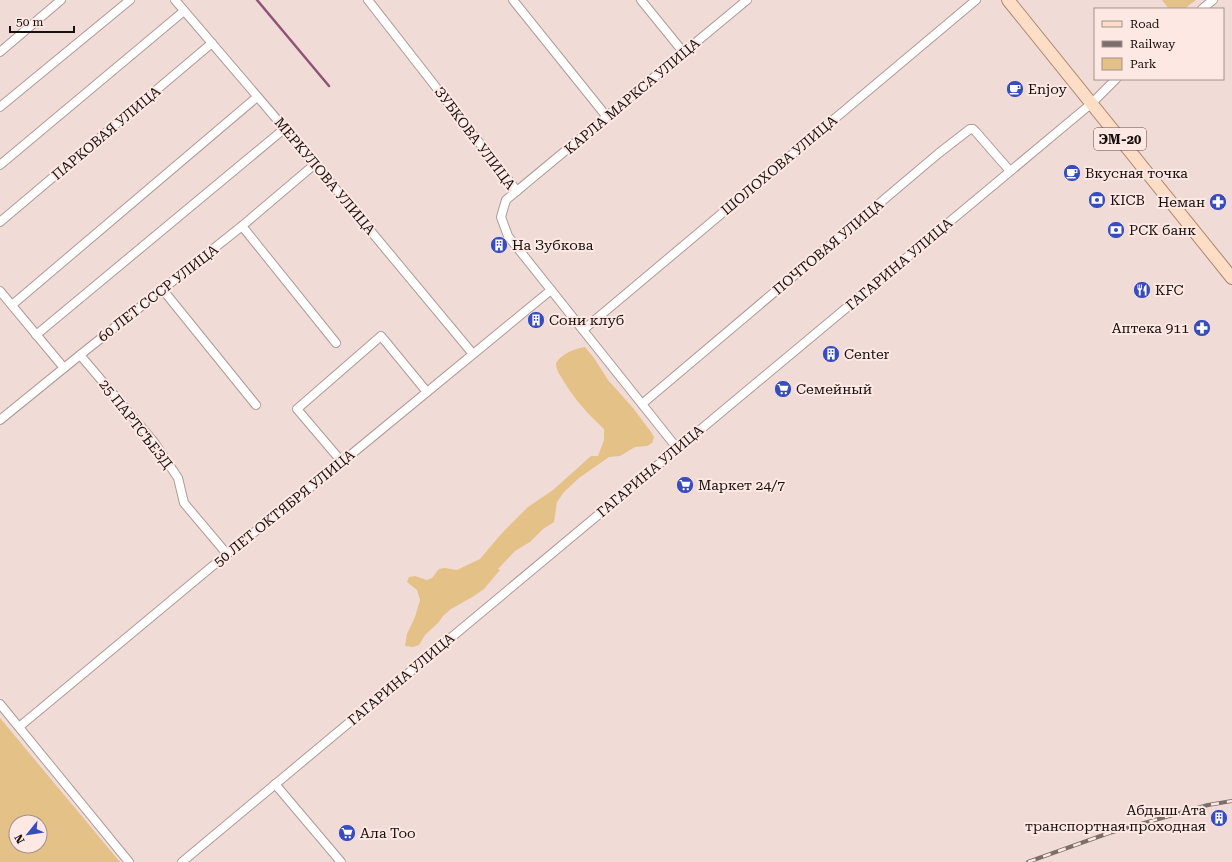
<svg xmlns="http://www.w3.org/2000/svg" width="1232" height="862" font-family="'Roboto Serif',serif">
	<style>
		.green { fill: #e4c186; fill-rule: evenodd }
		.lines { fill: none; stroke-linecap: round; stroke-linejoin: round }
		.stream { stroke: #905378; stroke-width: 2.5 }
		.minor-casing { stroke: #ae9a96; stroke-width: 10 }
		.primary-casing { stroke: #ad866d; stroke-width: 14 }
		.minor { stroke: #fff; stroke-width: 8 }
		.primary { stroke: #feddc6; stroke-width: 12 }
		.rail-casing { stroke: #7b6e6b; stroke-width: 4 }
		.rail { stroke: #fee8e3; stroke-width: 2.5; stroke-dasharray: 8; stroke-linecap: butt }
		.labels { text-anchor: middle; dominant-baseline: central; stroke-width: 4; stroke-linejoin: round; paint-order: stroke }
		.shield { fill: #fee8e3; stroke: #5c514f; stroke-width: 1 }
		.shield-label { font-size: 13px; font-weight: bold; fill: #17100f }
		.poi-label { font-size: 14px; fill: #17100f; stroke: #fee8e3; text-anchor: start }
		.street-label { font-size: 14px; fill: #17100f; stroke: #fee8e3 }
	</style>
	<rect width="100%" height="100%" fill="#f1dbd6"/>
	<!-- green -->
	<g class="green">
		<polygon points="1162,0 1196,0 1184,9 1169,9"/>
		<path d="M585 347 594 358 608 380 633 408 651 432 654 437 652 443 647 446 635 447 620 456 609 457 579 478 564 492 557 502 554 522 543 529 530 542 515 551 498 569 500 570 484 589 474 596 451 609 443 616 438 623 425 635 419 645 413 647 405 646 407 634 415 617 420 600 417 590 407 582 409 577 415 576 427 580 432 578 439 569 445 568 457 570 480 559 502 533 528 507 553 490 591 456H598L604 440V429C588 414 574 399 563 380 560 375 556 370 556 363 563 353 574 349 585 347Z"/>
		<path d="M0 718 120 862H0ZM16 822H40V846H16Z"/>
	</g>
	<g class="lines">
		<!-- stream -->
		<polyline class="stream" points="257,0 329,86"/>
		<defs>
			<g id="minor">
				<polyline points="175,0 315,164 473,354"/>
				<polyline points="368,0 517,191"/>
				<polyline points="513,0 607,117"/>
				<polyline points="641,0 684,53"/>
				<polyline points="1202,9 1213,0"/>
				<polyline points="0,52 61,0"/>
				<polyline points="0,107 130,0"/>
				<polyline points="0,165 184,11"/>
				<polyline points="0,222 212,43"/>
				<polyline points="242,226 336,343"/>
				<polyline points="163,290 256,405"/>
				<polyline points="0,291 64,368"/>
				<polyline points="12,305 257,97"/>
				<polyline points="583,330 976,0"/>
				<polyline points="36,335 284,129"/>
				<polyline points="80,355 154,442 178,478 184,503 227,554"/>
				<polyline points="642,404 939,153 970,129 973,129 976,132 1010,171"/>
				<polyline points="0,420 80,355 242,226 315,164"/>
				<polyline points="677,448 508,236 501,217 506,200 747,0"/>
				<polyline points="342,462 297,409 381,336 427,392"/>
				<polyline points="0,704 129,862"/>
				<polyline points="19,727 227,554 342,462 551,290"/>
				<polyline points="275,784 341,862"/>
				<polyline points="182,862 1062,128 1092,103 1116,79"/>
			</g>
			<polyline id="primary" points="1008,0 1232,278"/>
		</defs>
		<!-- minor casing -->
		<use href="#minor" class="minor-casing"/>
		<!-- primary casing -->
		<use href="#primary" class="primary-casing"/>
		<!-- minor -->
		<use href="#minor" class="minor"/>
		<!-- primary -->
		<use href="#primary" class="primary"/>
		<defs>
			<polyline id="rail" points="1028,862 1109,833 1208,805 1232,801"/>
		</defs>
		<!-- rail casing -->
		<use href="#rail" class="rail-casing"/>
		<!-- rail -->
		<use href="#rail" class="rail"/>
	</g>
	<!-- icons -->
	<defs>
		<symbol id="cafe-disc" viewBox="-11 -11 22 22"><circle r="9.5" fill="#374cbe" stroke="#fee8e3"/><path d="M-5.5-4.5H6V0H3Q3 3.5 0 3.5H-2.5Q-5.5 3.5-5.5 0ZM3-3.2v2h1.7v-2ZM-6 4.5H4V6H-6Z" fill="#fff"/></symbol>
		<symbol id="bank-disc" viewBox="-11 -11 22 22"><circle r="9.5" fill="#374cbe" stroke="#fee8e3"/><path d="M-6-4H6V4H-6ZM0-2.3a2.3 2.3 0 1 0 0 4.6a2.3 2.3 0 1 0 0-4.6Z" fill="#fff"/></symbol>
		<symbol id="pharmacy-disc" viewBox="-11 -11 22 22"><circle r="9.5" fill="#374cbe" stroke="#fee8e3"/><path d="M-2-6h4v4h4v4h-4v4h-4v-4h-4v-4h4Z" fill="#fff"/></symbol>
		<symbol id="building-disc" viewBox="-11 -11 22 22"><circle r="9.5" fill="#374cbe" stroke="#fee8e3"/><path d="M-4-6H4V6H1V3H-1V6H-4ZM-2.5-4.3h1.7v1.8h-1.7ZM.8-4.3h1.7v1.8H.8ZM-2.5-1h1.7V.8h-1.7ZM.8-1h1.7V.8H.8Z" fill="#fff"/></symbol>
		<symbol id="restaurant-disc" viewBox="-11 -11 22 22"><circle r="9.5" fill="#374cbe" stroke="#fee8e3"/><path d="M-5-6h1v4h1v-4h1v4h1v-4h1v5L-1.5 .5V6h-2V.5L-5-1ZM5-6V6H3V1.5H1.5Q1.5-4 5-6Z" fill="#fff"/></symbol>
		<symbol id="supermarket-disc" viewBox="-11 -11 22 22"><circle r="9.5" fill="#374cbe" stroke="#fee8e3"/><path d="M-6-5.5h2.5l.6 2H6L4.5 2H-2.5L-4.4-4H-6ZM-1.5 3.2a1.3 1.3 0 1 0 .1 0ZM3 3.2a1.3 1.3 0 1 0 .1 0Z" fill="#fff"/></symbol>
	</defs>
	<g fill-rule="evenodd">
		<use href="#cafe-disc" x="1005" y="79" width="20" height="20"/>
		<use href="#cafe-disc" x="1062" y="163" width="20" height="20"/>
		<use href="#bank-disc" x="1087" y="190" width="20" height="20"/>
		<use href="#pharmacy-disc" x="1208" y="192" width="20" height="20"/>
		<use href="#bank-disc" x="1106" y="220" width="20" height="20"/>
		<use href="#building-disc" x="489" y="235" width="20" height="20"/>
		<use href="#restaurant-disc" x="1132" y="280" width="20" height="20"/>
		<use href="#building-disc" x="526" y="310" width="20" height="20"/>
		<use href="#pharmacy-disc" x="1192" y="318" width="20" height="20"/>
		<use href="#building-disc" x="821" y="344" width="20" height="20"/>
		<use href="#supermarket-disc" x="773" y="379" width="20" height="20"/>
		<use href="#supermarket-disc" x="675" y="475" width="20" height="20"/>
		<use href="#building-disc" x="1209" y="808" width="20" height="20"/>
		<use href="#supermarket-disc" x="337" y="823" width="20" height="20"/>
	</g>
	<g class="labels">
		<!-- shield labels -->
		<rect class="shield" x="1094" y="128" width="52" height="22" rx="3"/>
		<g class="shield-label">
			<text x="1120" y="139">ЭМ-20</text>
		</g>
		<!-- poi labels -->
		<g class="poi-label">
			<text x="1028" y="89">Enjoy</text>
			<text x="1085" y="173">Вкусная точка</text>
			<text x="1110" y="200">KICB</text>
			<text x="1205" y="202" text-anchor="end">Неман</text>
			<text x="1129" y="230">РСК банк</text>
			<text x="512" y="245">На Зубкова</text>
			<text x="1155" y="290">KFC</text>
			<text x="549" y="320">Сони клуб</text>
			<text x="1189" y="328" text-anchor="end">Аптека 911</text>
			<text x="844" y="354">Center</text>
			<text x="796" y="389">Семейный</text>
			<text x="698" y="485">Маркет 24/7</text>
			<text x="1206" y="810" text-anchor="end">Абдыш Ата<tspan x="1206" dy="16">транспортная проходная</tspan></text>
			<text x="360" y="833">Ала Тоо</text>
		</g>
		<!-- street labels -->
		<g class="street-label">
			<text transform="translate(632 96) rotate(-40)">КАРЛА МАРКСА УЛИЦА</text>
			<text transform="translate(106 133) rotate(-40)">ПАРКОВАЯ УЛИЦА</text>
			<text transform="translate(475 138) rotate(53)">ЗУБКОВА УЛИЦА</text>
			<text transform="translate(779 165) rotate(-40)">ШОЛОХОВА УЛИЦА</text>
			<text transform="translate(325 176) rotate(50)">МЕРКУЛОВА УЛИЦА</text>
			<text transform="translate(828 247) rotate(-40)">ПОЧТОВАЯ УЛИЦА</text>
			<text transform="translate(899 264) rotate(-40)">ГАГАРИНА УЛИЦА</text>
			<text transform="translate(158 293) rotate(-38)">60 ЛЕТ СССР УЛИЦА</text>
			<text transform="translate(136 424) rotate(52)">25 ПАРТСЪЕЗД</text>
			<text transform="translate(650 471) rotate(-40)">ГАГАРИНА УЛИЦА</text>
			<text transform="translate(284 508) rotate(-39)">50 ЛЕТ ОКТЯБРЯ УЛИЦА</text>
			<text transform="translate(401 679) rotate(-40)">ГАГАРИНА УЛИЦА</text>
		</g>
	</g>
	<!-- legend -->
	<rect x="1094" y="8" width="130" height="72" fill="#fee8e3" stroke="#a2928e"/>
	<rect x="1102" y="21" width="20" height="6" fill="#feddc6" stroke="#a2928e"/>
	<text x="1130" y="28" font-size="12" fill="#17100f">Road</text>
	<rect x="1102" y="41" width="20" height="6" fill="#7b6e6b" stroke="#a2928e"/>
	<text x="1130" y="48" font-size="12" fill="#17100f">Railway</text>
	<rect x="1102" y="58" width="20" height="12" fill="#e4c186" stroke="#a2928e"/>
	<text x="1130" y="68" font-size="12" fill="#17100f">Park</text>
	<!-- north arrow -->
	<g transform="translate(28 834) rotate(240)"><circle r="19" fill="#fee8e3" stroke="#a2928e"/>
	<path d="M0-3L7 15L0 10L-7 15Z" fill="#374cbe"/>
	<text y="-6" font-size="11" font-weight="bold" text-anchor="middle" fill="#17100f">N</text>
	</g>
	<!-- scale -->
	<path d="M10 26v6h64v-6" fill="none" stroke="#17100f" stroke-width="2"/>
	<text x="16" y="26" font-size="12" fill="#17100f" stroke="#fee8e3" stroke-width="3" paint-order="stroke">50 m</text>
</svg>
